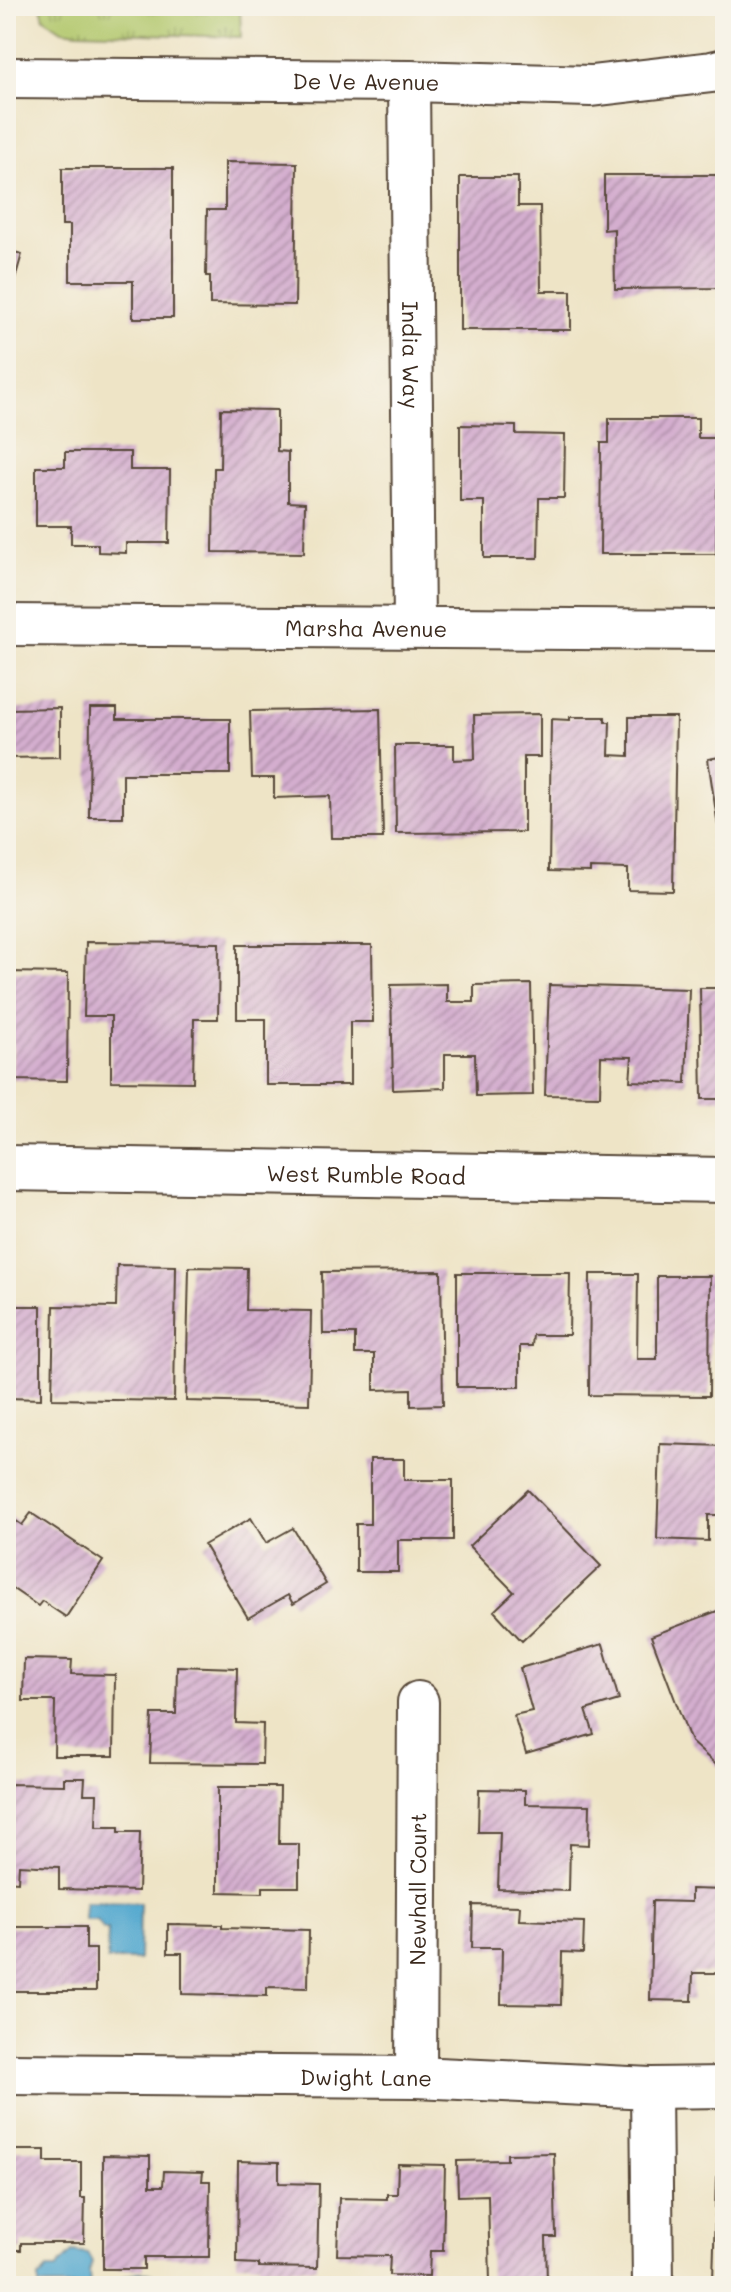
<svg xmlns="http://www.w3.org/2000/svg" width="731" height="2292" font-family="Mali,sans-serif">
	<style>
		.grass { fill: url(#grass-tufts); stroke: #767946; stroke-width: 2 }
		.water { fill: #52a8cf; stroke: #466976; stroke-width: 2 }
		.building { fill: url(#building-hatch) }
		.lines { fill: none; stroke-linecap: round; stroke-linejoin: round }
		.minor-casing { stroke: #564637; stroke-width: 44 }
		.tertiary-casing { stroke: #564637; stroke-width: 48 }
		.minor { stroke: #fff; stroke-width: 40 }
		.tertiary { stroke: #fff; stroke-width: 44 }
		.labels { text-anchor: middle; dominant-baseline: central; stroke-width: 7; stroke-linejoin: round; paint-order: stroke }
		.street-label { font-size: 22px; fill: #3b2a1e; stroke: #f7f3e8 }
	</style>
	<defs>
		<pattern id="grass-tufts" width="24" height="20" patternUnits="userSpaceOnUse" patternTransform="scale(2)"><rect width="24" height="20" fill="#b2c86d"/><path d="M3 7l-1-3M5 7V3M7 7l1-3M15 17l-1-3M17 17v-4M19 17l1-3" fill="none" stroke="#92a359"/></pattern>
		<pattern id="building-hatch" width="6" height="6" patternUnits="userSpaceOnUse" patternTransform="scale(2)"><rect width="6" height="6" fill="#d4aecf"/><path d="M-1 1l2-2M0 6l6-6M5 7l2-2" fill="none" stroke="#ad8ea7"/></pattern>
	</defs>
	<rect width="100%" height="100%" fill="#f7f3e8"/>
	<filter id="ink" filterUnits="userSpaceOnUse"><feTurbulence type="fractalNoise" baseFrequency=".0125" numOctaves="2"/><feDisplacementMap in="SourceGraphic" scale="16" xChannelSelector="R" yChannelSelector="G"/><feConvolveMatrix kernelMatrix="1 2 1 2 8 2 1 2 1" color-interpolation-filters="sRGB"/></filter>
	<filter id="wash" filterUnits="userSpaceOnUse"><feTurbulence type="fractalNoise" baseFrequency=".006" numOctaves="4" result="noise"/><feDisplacementMap in="SourceGraphic" scale="32" xChannelSelector="R" yChannelSelector="G"/><feGaussianBlur stdDeviation="1.8" result="paint"/><feColorMatrix in="noise" values="0 0 0 0 0 0 0 0 0 0 0 0 0 0 0 0 0 1.4 0 .05"/><feComposite in="paint" operator="in"/></filter>
	<g filter="url(#wash)">
		<rect width="100%" height="100%" fill="#eee4c6"/>
		<!-- grass -->
		<polygon class="grass" points="41,6 240,6 241,37 78,32 62,30 44,18"/>
		<!-- water -->
		<g class="water">
			<polygon points="85,1902 140,1903 139,1960 107,1960 108,1930 103,1929 96,1920 84,1920"/>
			<polygon points="73,2251 87,2253 92,2262 89,2272 90,2286 39,2286 39,2278 47,2269 57,2269 59,2265"/>
			<polygon points="138,2272 147,2272 159,2278 174,2279 181,2286 117,2286 121,2278"/>
		</g>
		<g id="blocks">
			<!-- building -->
			<g class="building">
				<polygon points="225,162 297,163 295,305 210,304 210,276 206,276 207,210 225,210"/>
				<polygon points="62,168 173,168 173,318 133,318 133,281 70,281 70,225 62,225"/>
				<polygon points="604,175 719,175 720,288 615,289 614,229 604,230"/>
				<polygon points="460,177 518,177 518,206 540,206 541,291 571,291 571,330 460,330"/>
				<polygon points="6,250 22,254 7,307 6,307"/>
				<polygon points="221,409 277,410 277,451 288,452 288,502 305,503 304,553 213,552 214,468 220,468"/>
				<polygon points="609,418 698,418 698,438 725,438 725,489 717,489 716,554 600,554 601,443 609,443"/>
				<polygon points="460,425 516,426 516,434 565,435 564,498 539,498 538,558 484,558 484,501 460,501"/>
				<polygon points="65,452 130,452 130,470 170,470 169,543 126,543 126,553 98,552 98,544 71,544 71,526 36,526 36,467 65,467"/>
				<polygon points="60,708 60,757 6,758 6,709"/>
				<polygon points="90,708 117,708 117,719 230,719 230,774 123,774 123,817 89,817"/>
				<polygon points="380,709 383,838 331,838 330,796 274,798 274,778 252,778 250,711"/>
				<polygon points="540,714 540,757 524,757 524,832 396,833 395,745 454,745 454,760 475,759 474,715"/>
				<polygon points="570,717 605,717 605,722 610,722 609,755 629,756 629,717 676,717 673,891 628,890 628,869 590,868 590,872 549,871 551,719 570,720"/>
				<polygon points="725,756 725,825 718,826 708,759"/>
				<polygon points="86,942 219,943 218,1019 194,1019 193,1082 111,1081 111,1016 84,1016"/>
				<polygon points="237,945 372,945 373,1022 350,1022 350,1085 266,1085 266,1019 237,1019"/>
				<polygon points="6,972 68,973 67,1081 12,1080 13,1042 6,1042"/>
				<polygon points="447,984 447,1002 474,1002 474,985 531,984 533,1095 476,1096 475,1054 445,1054 445,1088 393,1090 391,985"/>
				<polygon points="549,985 689,989 686,1083 630,1081 632,1057 601,1056 600,1096 545,1095"/>
				<polygon points="700,988 725,988 725,1099 702,1099"/>
				<polygon points="117,1265 176,1266 174,1401 52,1399 54,1306 116,1307"/>
				<polygon points="189,1267 247,1268 246,1310 311,1311 309,1404 186,1401"/>
				<polygon points="441,1271 443,1405 411,1406 411,1389 374,1390 374,1354 355,1354 355,1334 323,1334 322,1272"/>
				<polygon points="457,1273 570,1273 569,1335 533,1335 532,1346 520,1346 520,1387 457,1387"/>
				<polygon points="590,1274 638,1274 637,1359 657,1359 657,1276 710,1276 709,1396 589,1395"/>
				<polygon points="6,1306 41,1306 41,1399 6,1398"/>
				<polygon points="660,1444 725,1446 725,1515 708,1515 708,1541 657,1539"/>
				<polygon points="370,1459 404,1459 404,1480 453,1480 453,1540 398,1540 398,1572 356,1572 356,1524 370,1524"/>
				<polygon points="528,1490 601,1566 522,1641 494,1611 514,1592 469,1546"/>
				<polygon points="31,1513 103,1561 66,1617 42,1601 38,1606 13,1589 6,1600 6,1514 22,1525"/>
				<polygon points="251,1518 266,1543 293,1528 326,1584 293,1604 288,1595 248,1618 204,1545"/>
				<polygon points="725,1608 725,1667 723,1668 725,1767 722,1770 691,1742 651,1636"/>
				<polygon points="603,1644 619,1700 586,1710 594,1734 526,1754 514,1715 532,1711 520,1668"/>
				<polygon points="24,1659 72,1660 71,1674 115,1675 114,1756 54,1756 55,1701 23,1701"/>
				<polygon points="177,1666 237,1668 236,1723 263,1724 262,1764 150,1763 152,1714 176,1714"/>
				<polygon points="64,1778 85,1778 84,1794 97,1794 96,1827 119,1827 119,1832 140,1832 138,1891 59,1889 59,1867 19,1865 18,1882 6,1881 6,1784 64,1785"/>
				<polygon points="218,1787 280,1787 279,1844 299,1844 299,1887 263,1887 263,1893 218,1892"/>
				<polygon points="479,1789 525,1790 525,1804 590,1805 589,1845 570,1844 569,1891 498,1889 500,1832 478,1832"/>
				<polygon points="691,1889 725,1890 725,1973 693,1973 692,2001 650,2000 652,1901 691,1902"/>
				<polygon points="473,1905 520,1906 519,1920 584,1922 583,1953 562,1952 561,2005 501,2004 502,1948 472,1948"/>
				<polygon points="168,1924 222,1925 222,1928 309,1930 308,1988 267,1987 267,1996 182,1994 182,1953 168,1953"/>
				<polygon points="6,1927 86,1927 86,1949 96,1949 96,1991 6,1991"/>
				<polygon points="6,2150 45,2150 45,2162 81,2162 81,2198 85,2198 84,2243 21,2243 21,2250 6,2250"/>
				<polygon points="554,2153 556,2237 546,2237 547,2284 490,2284 488,2195 458,2196 457,2161 507,2160 507,2154"/>
				<polygon points="103,2155 150,2156 150,2186 163,2186 164,2171 203,2172 202,2181 210,2181 209,2257 144,2257 144,2269 103,2269"/>
				<polygon points="238,2161 279,2162 279,2183 319,2184 317,2268 259,2267 259,2264 237,2263"/>
				<polygon points="398,2164 445,2165 443,2251 430,2251 429,2276 389,2275 390,2256 337,2255 339,2198 387,2199 387,2194 397,2194"/>
				<polygon points="716,2177 725,2178 725,2281 713,2281"/>
			</g>
		</g>
	</g>
	<g filter="url(#ink)">
		<use href="#blocks" fill-opacity="0" stroke="#564637" stroke-width="2"/>
		<g class="lines">
			<defs>
				<g id="minor">
					<path id="s1" d="M6 78 409 81 591 86 712 72 725 69"/>
					<path id="s2" d="M409 81 414 627"/>
					<path id="s3" d="M6 625 725 630"/>
					<path id="s4" d="M6 2074 416 2077 651 2088 725 2087"/>
					<path id="s5" d="M416 2077 418 1702"/>
					<polyline points="651,2088 653,2286"/>
				</g>
				<g id="tertiary">
					<path id="s6" d="M6 1168 725 1180"/>
				</g>
			</defs>
			<!-- minor casing -->
			<use href="#minor" class="minor-casing"/>
			<!-- tertiary casing -->
			<use href="#tertiary" class="tertiary-casing"/>
			<!-- minor -->
			<use href="#minor" class="minor"/>
			<!-- tertiary -->
			<use href="#tertiary" class="tertiary"/>
		</g>
	</g>
	<g class="labels">
		<!-- street labels -->
		<g class="street-label">
			<text stroke="none"><textPath href="#s1" startOffset="360">De Ve Avenue</textPath></text>
			<text stroke="none"><textPath href="#s2" startOffset="274">India Way</textPath></text>
			<text stroke="none"><textPath href="#s3" startOffset="360">Marsha Avenue</textPath></text>
			<text stroke="none"><textPath href="#s6" startOffset="360">West Rumble Road</textPath></text>
			<text stroke="none"><textPath href="#s5" startOffset="188">Newhall Court</textPath></text>
			<text stroke="none"><textPath href="#s4" startOffset="360">Dwight Lane</textPath></text>
		</g>
	</g>
	<!-- margin -->
	<rect width="731" height="2292" fill="none" stroke="#f7f3e8" stroke-width="32"/>
</svg>
